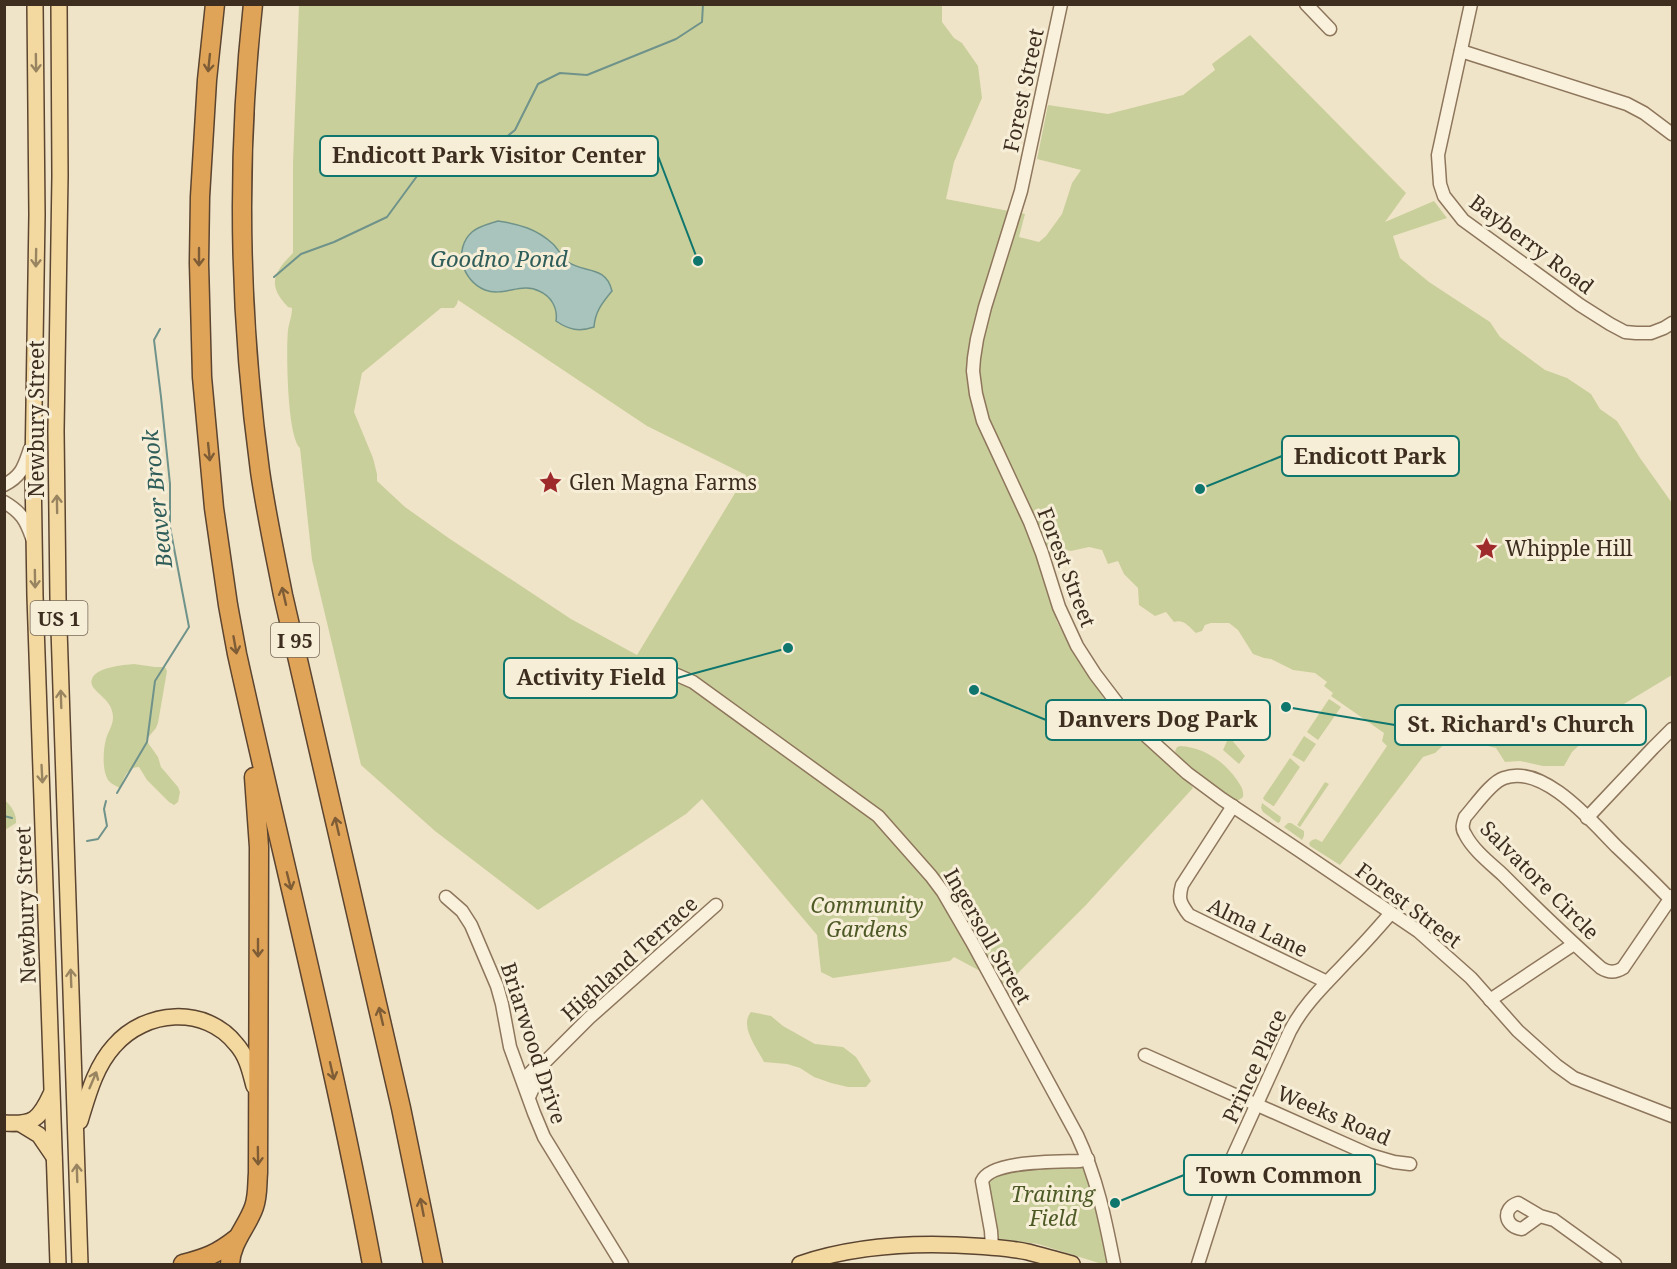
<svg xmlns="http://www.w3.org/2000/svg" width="1677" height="1269" font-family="'Noto Serif',serif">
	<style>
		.green { fill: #c9cf9b; fill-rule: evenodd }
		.water { fill: #a9c4bc; stroke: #6f938a; stroke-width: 1.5 }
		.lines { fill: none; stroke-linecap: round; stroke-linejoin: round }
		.stream { stroke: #6f938a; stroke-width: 2 }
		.minor-casing { stroke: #8d765c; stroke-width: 15 }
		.major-casing { stroke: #5b4430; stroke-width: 18 }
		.highway-casing { stroke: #5b4430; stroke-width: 21 }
		.minor { stroke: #faf1dc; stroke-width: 12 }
		.major { stroke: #f3d9a0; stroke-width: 15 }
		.highway { stroke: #e0a458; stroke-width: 18 }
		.oneway { stroke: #988460 }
		.oneway2 { stroke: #7e5d36 }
		.labels { text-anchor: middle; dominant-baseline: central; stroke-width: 6; stroke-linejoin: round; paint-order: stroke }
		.shield { fill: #f7eed8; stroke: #756857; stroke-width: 1.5 }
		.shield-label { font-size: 20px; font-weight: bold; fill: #3d2e20 }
		.street-label { font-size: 21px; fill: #3d2e20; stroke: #f7eed8 }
		.poi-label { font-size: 21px; fill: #3d2e20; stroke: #f7eed8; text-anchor: start }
		.park-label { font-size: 21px; font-style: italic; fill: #4d5a26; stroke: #f7eed8 }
		.water-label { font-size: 22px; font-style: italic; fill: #2f5d5a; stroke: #f7eed8 }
		.leader { fill: none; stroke: #0f766e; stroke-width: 2 }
		.callout-dot { fill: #0f766e; stroke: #f7eed8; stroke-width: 2 }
		.callout { fill: #f7eed8; stroke: #0f766e; stroke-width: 2 }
		.callout-label { font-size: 22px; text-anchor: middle; font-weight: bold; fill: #3d2e20 }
	</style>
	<rect width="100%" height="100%" fill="#f0e4c8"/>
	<!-- green -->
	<g class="green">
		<path d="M299 5H942V22L954 38 962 43 978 66 982 98 954 162 946 199 1025 214 1019 237 1039 242 1046 236 1062 214 1072 183 1081 170 1037 159 1048 105 1108 114 1183 95 1215 70 1212 64 1250 35 1406 193 1385 222 1434 201 1447 218 1393 236 1400 258 1429 282 1490 322 1500 337 1545 370 1567 378 1591 394 1600 409 1617 421 1640 458 1672 503V675L1604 716 1590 735 1572 752 1564 766H1543L1520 761 1505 762 1496 748 1460 739 1449 740 1435 753 1423 757 1340 865 1310 846 1309 843 1312 840 1316 839 1322 842 1387 746 1382 741 1384 733 1331 696 1333 693 1324 686 1327 682 1315 673 1293 670 1271 659 1264 658 1253 654 1238 630 1229 623H1211L1205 625 1202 631 1196 633C1189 627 1184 619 1174 622L1166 612 1155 616 1139 605 1138 588 1124 574 1118 561 1108 564 1102 550 1089 547 1071 551 1059 549 1041 556 1057 622 1075 655 1105 700 1133 735 1183 774 1193 788 1086 905 1006 985 954 957 950 961 833 978 821 972 817 935 702 799 686 814 538 910 435 831 361 765 312 560 300 448C287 437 286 350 288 330 289 323 292 316 292 308L288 307C267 285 273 273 293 253V163ZM458 300 647 426 746 475 637 655 571 619 450 539 405 507 377 481V474L373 458 354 412 362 373 441 308H454L457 304Z"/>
		<path d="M134 664 155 667H165L167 671 158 723 156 728 146 740 158 757 161 767 178 787 180 792 178 802 174 805 169 802 147 780 139 767C127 767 124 778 120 788 116 786 111 784 108 780 102 770 103 750 106 739 108 731 113 726 113 717 113 697 87 691 92 679 96 667 123 665 134 664Z"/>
		<polygon points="1329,699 1341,707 1318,740 1307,732"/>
		<polygon points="1304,736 1316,744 1304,762 1292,755"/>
		<polygon points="1232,740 1245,756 1239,764 1223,750 1227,741"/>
		<path d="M1180 746C1203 747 1224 761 1237 780 1241 786 1244 790 1243 797 1239 800 1239 801 1234 799 1223 795 1180 762 1175 751L1177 747Z"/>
		<polygon points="1290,758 1300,767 1274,806 1273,806 1264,800 1263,798"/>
		<polygon points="1325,782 1329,784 1300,827 1297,825"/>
		<path d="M4 800C11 804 17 815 16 823L5 830Z"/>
		<polygon points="1262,803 1281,817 1280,822 1278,823 1263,812 1261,808"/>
		<polygon points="1288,823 1291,823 1304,831 1304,836 1302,840 1284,827"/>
		<path d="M751 1012 771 1016 783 1026 815 1044 843 1047 856 1057 871 1081 866 1087H848L831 1083 814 1077 800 1068 787 1064 764 1062C757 1048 739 1026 751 1012Z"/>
		<path d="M1077 1164 1086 1168 1107 1262 1106 1264H1102L1038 1244 994 1238C991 1220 979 1184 995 1172Z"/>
	</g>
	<!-- water -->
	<path class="water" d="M498 221C519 224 537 229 553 244 558 249 562 257 568 262 583 273 606 265 612 291 602 303 595 312 594 327 579 332 569 330 556 321 558 308 551 296 539 291 522 282 503 297 485 290 462 281 453 249 472 232 479 226 489 224 498 221Z"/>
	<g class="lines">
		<!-- stream -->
		<g class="stream">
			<polyline points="274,277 301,254 334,242 387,217 420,172 439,152 505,138 515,130 538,84 560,73 587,75 676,39 702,22 703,4"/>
			<polyline points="117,793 147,742 155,681 189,627 170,527 170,484 161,397 154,340 160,329"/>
			<polyline points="4,816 12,818"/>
			<polyline points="87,841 98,839 107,826 104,809 106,801"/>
		</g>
		<defs>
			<g id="minor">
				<polyline points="1061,4 1021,191 985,307 977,339 974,358 973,371 976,394 983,421 1030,522 1042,553 1059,607 1077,646 1095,674 1133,724 1187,773 1222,799 1300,851 1418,931 1471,978 1518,1031 1556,1065 1574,1078 1672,1116"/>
				<polyline points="1306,4 1330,29"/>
				<polyline points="1471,4 1438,155 1440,184 1444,196 1463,220 1580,305 1610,324 1625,332 1636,333 1651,333 1664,328 1672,323"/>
				<polyline points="1461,51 1627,104 1644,113 1672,134"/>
				<path d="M4 485C22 476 24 466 30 449"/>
				<path d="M4 502C21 512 26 520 32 538"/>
				<path d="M661 668 693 682 878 816 931 876 943 892 972 942 1077 1135C1097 1178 1105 1218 1114 1264"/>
				<path d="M1233 806 1182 885C1178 899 1180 903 1189 915L1327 982"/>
				<polyline points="1587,818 1653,748 1672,729"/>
				<polyline points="446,897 462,911 471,925 497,986 502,1004 510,1047 534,1113 544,1137 622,1264"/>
				<path d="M1670 899C1653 881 1635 864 1617 847 1593 823 1543 763 1504 778 1491 782 1475 806 1465 817 1463 823 1461 828 1465 834 1473 850 1490 863 1503 875 1535 907 1567 938 1601 968 1609 973 1615 973 1623 968L1672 896"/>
				<polyline points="1490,1000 1574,944"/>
				<polyline points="1145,1055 1370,1155 1394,1162 1410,1164"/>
				<polyline points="523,1080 537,1066 542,1065 589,1018 716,905"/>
				<polyline points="529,1097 540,1073 542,1065"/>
				<path d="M1540 1216 1522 1229C1505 1227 1501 1209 1518 1203L1540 1216 1554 1220 1615 1264"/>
				<path d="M992 1247 991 1231 982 1181C991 1160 1058 1162 1080 1161L1088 1159"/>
				<path d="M1198 1264 1230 1163 1290 1031C1305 1002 1328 982 1350 958 1364 944 1378 928 1391 913"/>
			</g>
			<g id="major">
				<polyline points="35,4 37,215 33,470 35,596 58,1264"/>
				<polyline points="59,4 60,176 56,431 58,598 80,1264"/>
				<path d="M80 1121C88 1095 95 1067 114 1046 145 1010 205 1005 236 1044 247 1056 250 1071 254 1086"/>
				<path d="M4 1123C33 1125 39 1120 51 1094"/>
				<polyline points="21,1124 39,1135 54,1157"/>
				<path d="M800 1264C850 1247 902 1243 955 1245 979 1246 1004 1247 1028 1252 1043 1256 1058 1260 1072 1264"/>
			</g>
			<g id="highway">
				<path d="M215 4 207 80 200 197 199 263 202 377 214 508 228 605 237 654C282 857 334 1060 372 1264"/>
				<path d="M253 4C236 160 239 316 260 471 266 513 275 554 283 595L401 1108 433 1264"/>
				<path d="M183 1264C206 1258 217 1254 236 1239"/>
				<path d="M230 1264C231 1242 247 1227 254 1207 258 1196 257 1184 258 1173L259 847 254 777"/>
			</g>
		</defs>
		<!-- minor casing -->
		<use href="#minor" class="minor-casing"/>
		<!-- major casing -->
		<use href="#major" class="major-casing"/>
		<!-- highway casing -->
		<use href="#highway" class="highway-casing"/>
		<!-- minor -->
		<use href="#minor" class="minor"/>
		<!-- major -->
		<use href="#major" class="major"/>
		<!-- highway -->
		<use href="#highway" class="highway"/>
	</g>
	<!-- one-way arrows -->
	<defs><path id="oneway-shaft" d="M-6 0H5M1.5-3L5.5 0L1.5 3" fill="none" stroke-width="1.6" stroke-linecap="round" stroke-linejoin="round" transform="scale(1.5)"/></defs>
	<g class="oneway">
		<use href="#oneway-shaft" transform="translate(36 63) rotate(89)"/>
		<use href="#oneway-shaft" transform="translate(36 258) rotate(91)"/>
		<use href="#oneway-shaft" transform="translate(57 504) rotate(-91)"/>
		<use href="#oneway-shaft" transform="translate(35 579) rotate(89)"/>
		<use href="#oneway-shaft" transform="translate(61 699) rotate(-92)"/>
		<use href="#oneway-shaft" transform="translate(42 774) rotate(87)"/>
		<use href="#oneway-shaft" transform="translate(71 978) rotate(-92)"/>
		<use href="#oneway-shaft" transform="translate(93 1080) rotate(-67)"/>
		<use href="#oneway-shaft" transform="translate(77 1173) rotate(-92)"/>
	</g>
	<g class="oneway2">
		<use href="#oneway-shaft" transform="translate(209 63) rotate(96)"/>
		<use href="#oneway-shaft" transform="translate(199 257) rotate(90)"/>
		<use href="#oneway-shaft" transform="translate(209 452) rotate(84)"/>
		<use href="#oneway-shaft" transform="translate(284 596) rotate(-103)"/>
		<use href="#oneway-shaft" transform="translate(235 645) rotate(80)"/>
		<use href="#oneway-shaft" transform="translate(337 826) rotate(-103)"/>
		<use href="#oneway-shaft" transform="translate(289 881) rotate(76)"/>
		<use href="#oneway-shaft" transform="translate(258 948) rotate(90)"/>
		<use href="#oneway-shaft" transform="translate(381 1016) rotate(-103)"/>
		<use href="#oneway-shaft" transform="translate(332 1071) rotate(77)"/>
		<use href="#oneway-shaft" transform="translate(258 1156) rotate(89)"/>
		<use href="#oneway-shaft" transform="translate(422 1207) rotate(-101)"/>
	</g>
	<!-- icons -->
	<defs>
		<symbol id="sight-bare" viewBox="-9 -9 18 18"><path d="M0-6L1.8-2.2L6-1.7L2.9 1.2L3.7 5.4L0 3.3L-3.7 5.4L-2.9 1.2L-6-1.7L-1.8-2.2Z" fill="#9e2a2b" stroke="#f7eed8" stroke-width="2.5" paint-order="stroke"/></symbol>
	</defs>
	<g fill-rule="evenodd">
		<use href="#sight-bare" x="534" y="466" width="33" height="33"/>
		<use href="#sight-bare" x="1470" y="532" width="33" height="33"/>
	</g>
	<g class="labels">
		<!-- shield labels -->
		<g class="shield">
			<rect x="30.5" y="601" width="57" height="34" rx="4.5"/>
			<rect x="271" y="623" width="48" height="34" rx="4.5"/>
		</g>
		<g class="shield-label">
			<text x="59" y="618">US 1</text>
			<text x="295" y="640">I 95</text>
		</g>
		<!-- street labels -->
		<g class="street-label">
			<text transform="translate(1023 90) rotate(-78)">Forest Street</text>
			<text transform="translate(1532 244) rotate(37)">Bayberry Road</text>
			<text transform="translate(36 419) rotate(-90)">Newbury Street</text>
			<text transform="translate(1067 567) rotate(69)">Forest Street</text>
			<text transform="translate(1540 880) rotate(45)">Salvatore Circle</text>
			<text transform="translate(25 905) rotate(-92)">Newbury Street</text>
			<text transform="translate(1409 905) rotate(37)">Forest Street</text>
			<text transform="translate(1258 927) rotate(26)">Alma Lane</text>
			<text transform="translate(988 936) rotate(60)">Ingersoll Street</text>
			<text transform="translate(629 958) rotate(-42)">Highland Terrace</text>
			<text transform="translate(534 1043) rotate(72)">Briarwood Drive</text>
			<text transform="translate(1254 1066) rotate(-65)">Prince Place</text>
			<text transform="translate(1334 1115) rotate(23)">Weeks Road</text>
		</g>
		<!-- poi labels -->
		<g class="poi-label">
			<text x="569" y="482">Glen Magna Farms</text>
			<text x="1505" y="548">Whipple Hill</text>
		</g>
		<!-- park labels -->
		<g class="park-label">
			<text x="867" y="905">Community<tspan x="867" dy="24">Gardens</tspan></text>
			<text x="1053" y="1194">Training<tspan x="1053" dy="24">Field</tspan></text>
		</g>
		<!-- water labels -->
		<g class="water-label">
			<text x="499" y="258">Goodno Pond</text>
			<text transform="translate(156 499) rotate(-96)">Beaver Brook</text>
		</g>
	</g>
	<!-- callouts -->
	<path class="leader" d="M698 261L658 156M1200 489L1282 456M788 648L677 678M974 690L1046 720M1286 707L1395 725M1115 1203L1184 1175"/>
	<g class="callout-dot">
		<circle cx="698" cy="261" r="6"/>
		<circle cx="1200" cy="489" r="6"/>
		<circle cx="788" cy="648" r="6"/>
		<circle cx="974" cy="690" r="6"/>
		<circle cx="1286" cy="707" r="6"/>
		<circle cx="1115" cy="1203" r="6"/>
	</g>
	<g class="callout">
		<rect x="320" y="136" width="338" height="40" rx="6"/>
		<rect x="1282" y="436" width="177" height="40" rx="6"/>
		<rect x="504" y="658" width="173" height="40" rx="6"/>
		<rect x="1046" y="700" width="224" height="40" rx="6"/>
		<rect x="1395" y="705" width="251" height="40" rx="6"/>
		<rect x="1184" y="1155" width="191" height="40" rx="6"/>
	</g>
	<g class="callout-label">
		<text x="489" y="163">Endicott Park Visitor Center</text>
		<text x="1370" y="464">Endicott Park</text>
		<text x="591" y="685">Activity Field</text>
		<text x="1158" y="727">Danvers Dog Park</text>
		<text x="1521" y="732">St. Richard's Church</text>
		<text x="1279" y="1183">Town Common</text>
	</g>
	<!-- border -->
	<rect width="1677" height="1269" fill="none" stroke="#3d2e20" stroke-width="12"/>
</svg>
